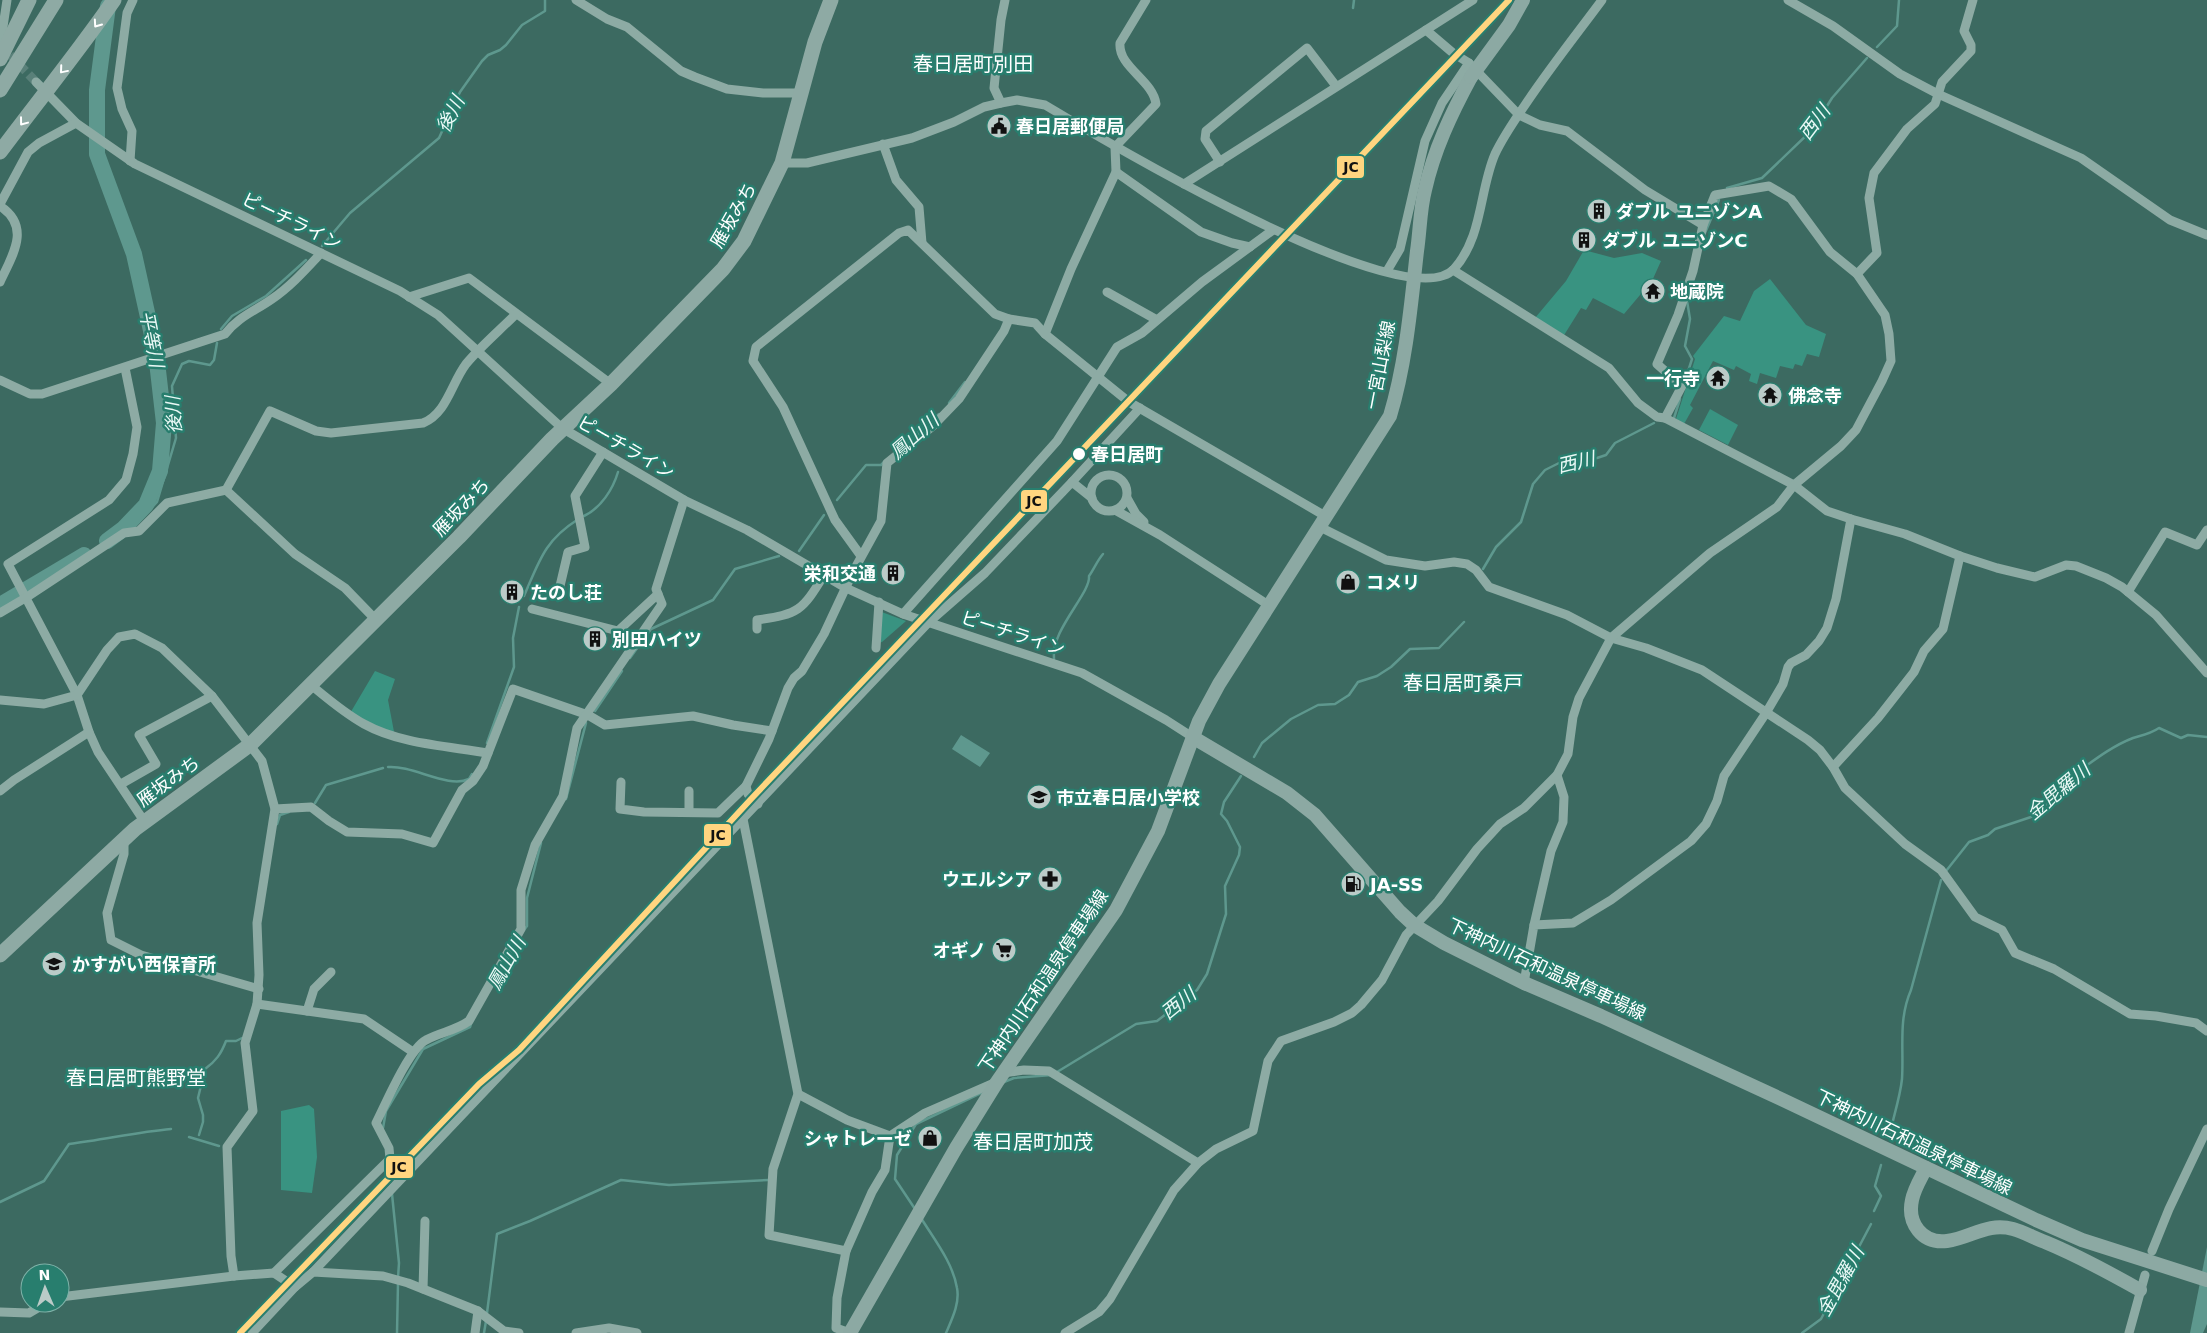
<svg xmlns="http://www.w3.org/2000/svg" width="2207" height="1333" font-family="'DejaVu Sans','Noto Sans JP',sans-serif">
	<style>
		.green { fill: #399381 }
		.water { fill: #5e988e }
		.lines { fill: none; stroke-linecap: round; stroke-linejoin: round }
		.stream { stroke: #5e988e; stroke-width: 2.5 }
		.river { stroke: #5e988e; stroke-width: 16 }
		.minor-tunnel { stroke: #598079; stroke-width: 9; stroke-dasharray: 9 4.5; stroke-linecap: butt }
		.minor { stroke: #8daba4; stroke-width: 9 }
		.major { stroke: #8ca9a3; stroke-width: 14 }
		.highway { stroke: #8eaaa4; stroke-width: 15 }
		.major-bridge { stroke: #8ca9a3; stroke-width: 14 }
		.rail-1-casing { stroke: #287e6e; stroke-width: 10 }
		.rail-1 { stroke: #ffd580; stroke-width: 6 }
		.oneway { stroke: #fff }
		.stop-dot { fill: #fff; stroke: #287e6e; stroke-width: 2 }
		.labels { text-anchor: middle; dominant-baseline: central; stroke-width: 5; stroke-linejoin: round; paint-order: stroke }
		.poi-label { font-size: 18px; font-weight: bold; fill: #fff; stroke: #287e6e; text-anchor: start }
		.street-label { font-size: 18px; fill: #fff; stroke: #287e6e }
		.stop-label { font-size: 18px; font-weight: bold; fill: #fff; stroke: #287e6e; text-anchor: start }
		.water-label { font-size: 19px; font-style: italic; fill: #eaf9f6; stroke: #287e6e }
		.quarter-label { font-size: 20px; fill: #fff; stroke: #287e6e }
		.line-badge { stroke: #287e6e; stroke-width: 2 }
		.pale-badge-label { font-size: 14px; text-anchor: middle; font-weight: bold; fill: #111 }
	</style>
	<rect width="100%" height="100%" fill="#3c6a61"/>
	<!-- green -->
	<g class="green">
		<polygon points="1584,250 1614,258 1642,253 1661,261 1652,281 1648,279 1640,295 1624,314 1593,298 1586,310 1581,308 1561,340 1535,318 1566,281"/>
		<polygon points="1770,279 1806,325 1826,334 1819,357 1807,354 1802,366 1795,364 1793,369 1780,366 1776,378 1760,373 1757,384 1749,381 1751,374 1736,366 1734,370 1713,361 1690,405 1693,408 1684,424 1676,419 1695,359 1693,356 1724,316 1740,321 1754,291"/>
		<polygon points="1710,409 1738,425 1728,445 1699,430"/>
		<polygon points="879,611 906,621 882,642 877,643"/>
		<polygon points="375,671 395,679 388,700 395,737 349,715"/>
		<polygon points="309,1105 314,1109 317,1157 312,1193 281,1190 281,1111"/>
	</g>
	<!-- water -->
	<g class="water">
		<polygon points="961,735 990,753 980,767 952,749"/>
		<polygon points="2207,1247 2207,1324 2203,1333 2190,1333"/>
	</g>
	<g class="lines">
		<!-- stream -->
		<g class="stream">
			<polyline points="1353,8 1354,0"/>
			<polyline points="1877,47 1897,26 1899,0"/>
			<polyline points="1727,188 1762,178 1812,130 1832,98 1867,58"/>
			<polyline points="1705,233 1719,200"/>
			<polyline points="322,246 350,213 439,138 460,92 482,61 488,55 500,50 506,45 522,25 545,11 545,0"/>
			<polyline points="221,329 232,316 266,296 306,260"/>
			<polyline points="1684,384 1692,359 1685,346 1690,319 1687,301"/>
			<polyline points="949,403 965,382"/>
			<polyline points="1674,418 1680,399"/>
			<polyline points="901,446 939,414"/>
			<polyline points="837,500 866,465 881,465 884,462"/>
			<path d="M584 516C601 508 613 489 618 472"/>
			<polyline points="126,529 134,527 157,502 176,438 172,386 182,364 189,361 210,365 214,360 217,343"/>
			<polyline points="799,551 824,515"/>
			<polyline points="1483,569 1496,547 1521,522 1533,484 1545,470 1559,463 1597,458 1606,455 1615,443 1654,423"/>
			<path d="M524 596C539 562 544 541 577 520"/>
			<polyline points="630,658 651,629 713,600 735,569 779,556"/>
			<path d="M1054 659C1050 631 1091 593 1089 576 1094 569 1097 561 1103 554"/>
			<polyline points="595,711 622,671"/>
			<polyline points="487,743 514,667 513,638 519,607"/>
			<polyline points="1254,757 1262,743 1291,719 1318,705 1335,704 1349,695 1358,682 1377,676 1391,667 1410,649 1439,648 1464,622"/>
			<path d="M388 767C413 765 448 789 469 779L472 774"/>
			<polyline points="566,799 586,723"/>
			<polyline points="315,803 326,785 383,768"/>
			<polyline points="277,824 280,815 289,812"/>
			<path d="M1946 871 1969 842 1988 835 1995 829 2031 817 2069 786 2071 779 2075 774C2093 761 2112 746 2133 738 2143 735 2150 734 2159 728L2181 738 2188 735 2207 737"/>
			<polyline points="524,930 527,926 527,898 541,843"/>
			<polyline points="1057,1072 1136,1024 1157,1021 1197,990 1207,974 1226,914 1225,886 1239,855 1240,847 1227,821 1221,814 1224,802 1241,776"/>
			<polyline points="1004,1082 1014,1078 1052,1075"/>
			<polyline points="383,1128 386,1111 423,1049 470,1027 471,1024"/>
			<path d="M199 1135 203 1122V1115L198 1098 205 1069C216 1061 221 1054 226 1041H236L242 1038"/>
			<polyline points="189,1137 219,1146"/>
			<path d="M1889 1137C1893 1118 1900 1098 1902 1079 1904 1048 1898 1020 1911 990L1941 880"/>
			<polyline points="392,1194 399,1263 398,1278"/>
			<path d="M0 1202 44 1181 69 1144C103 1140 137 1132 171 1129"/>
			<polyline points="915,1209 895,1179 897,1155 916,1124 981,1093"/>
			<polyline points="1874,1211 1881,1196 1875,1186 1881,1165"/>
			<path d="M921 1218C934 1239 953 1263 957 1288 960 1303 952 1319 946 1333"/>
			<polyline points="487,1313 497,1234 530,1221 621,1180 669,1185 769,1180"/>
			<polyline points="397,1333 398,1283"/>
			<polyline points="484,1333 486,1321"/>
			<polyline points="1802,1333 1821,1319 1871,1224"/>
		</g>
		<!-- river -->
		<g class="river">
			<polyline points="107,541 123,529 146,505 160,471 164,423 156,353 134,254 97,154 97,90 108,6"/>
			<polyline points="0,605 84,555"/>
		</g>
		<!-- minor-tunnel -->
		<polyline class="minor-tunnel" points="10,55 36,82"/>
		<!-- minor -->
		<g class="minor">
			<polyline points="576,0 607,19 627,27 681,71 695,77 727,89 763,93 801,93"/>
			<polyline points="1788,0 1833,26 1900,74 1938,94 2081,158 2170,220 2207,235"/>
			<polyline points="1426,30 1453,53 1469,63 1519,115 1540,125 1567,131 1645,190 1703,225"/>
			<polyline points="4,50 1,40 7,0"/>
			<polyline points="36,82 76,123 135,164 400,291 438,315 562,428 684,500 747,530 846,588 903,614 1082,673 1166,720 1194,738"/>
			<polyline points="1001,103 994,88 1001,20 1005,0"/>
			<polyline points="883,144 896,180 919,207 922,243"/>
			<polyline points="130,161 132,131 122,109 117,88 127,13 133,0"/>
			<polyline points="1220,162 1205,139 1206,131 1307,48 1336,86"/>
			<path d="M782 163H807L912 138 954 122 984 107 1001 103 1017 100 1045 105C1100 138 1406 321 1454 269 1483 237 1479 191 1495 154 1503 137 1514 121 1525 105 1549 69 1576 35 1602 0"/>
			<polyline points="1116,172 1201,232 1232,243 1250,247"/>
			<polyline points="1184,184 1473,0"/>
			<polyline points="0,204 28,152 39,143 76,123"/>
			<path d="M0 206C32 227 12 256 0 282"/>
			<polyline points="1453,270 1609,368 1638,403 1657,417 1665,418 1794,485 1827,511 1851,519 1905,534 1960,556 1997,568 2035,577 2066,565 2076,566 2106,578 2122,587 2156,615 2207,673"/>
			<polyline points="1387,271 1400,249 1425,141 1442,103 1469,63"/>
			<polyline points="1857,274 1877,253 1869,198 1874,173 1907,129 1935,104 1942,82 1971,51 1971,45 1964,31 1973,0"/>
			<polyline points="1107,292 1157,320"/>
			<polyline points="409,297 469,278 611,384"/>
			<path d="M1045 334 1071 269 1116 172 1115 147 1156 104C1153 80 1118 67 1120 43L1146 0"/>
			<polyline points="125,368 137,427 133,454 126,480 109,500 8,564 77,695 89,732 98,752 144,821"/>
			<path d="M0 380 30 394H42L225 334C238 317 255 311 272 299 291 286 306 269 321 253"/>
			<circle cx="1109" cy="493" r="18"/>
			<polyline points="1072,482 1140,408"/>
			<polyline points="226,490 295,554 345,588 376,620"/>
			<polyline points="1127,498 1136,514 1144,522"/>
			<polyline points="1115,510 1160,535 1270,606"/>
			<polyline points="1320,527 1386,560 1425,566 1454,562 1467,564 1476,570 1489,587 1567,615 1611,638 1646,648 1702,670 1808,740 1820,750 1833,767 1845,788 1905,844 1941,870 1975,917 2002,930 2015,953 2054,969 2130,1014 2156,1016 2196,1023 2207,1031"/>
			<polyline points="861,556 835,520 783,407 753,361 756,347 899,233 908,230 995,314 1009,319 1035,323 1045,334 1129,402 1327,517"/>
			<polyline points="560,586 568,552 585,547 575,496 603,452"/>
			<polyline points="2128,592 2165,532 2197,545 2207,530"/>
			<polyline points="532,609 618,631 658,594"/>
			<path d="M0 613 27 597 124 533 139 531 167 503 226 490 270 411 316 431 331 433 423 423C447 413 451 384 466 364 481 346 499 331 516 314"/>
			<polyline points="903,614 1057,441 1117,347 1142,333 1202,282 1273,230"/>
			<path d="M757 629V620C799 614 802 611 824 575"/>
			<polyline points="876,648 879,602"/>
			<path d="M311 685C328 699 344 713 364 724 400 744 447 746 488 753"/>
			<polyline points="0,700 44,704 77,695 107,650 119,637 135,634 162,648 212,696 262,761 275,809 257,923 259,975 257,1004 245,1043 253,1111 227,1147 231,1256 234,1276"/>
			<polyline points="1833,767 1878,718 1914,672 1924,651 1943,629 1960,556"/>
			<polyline points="621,782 620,809 644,812 718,813 746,786"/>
			<polyline points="121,784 156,764 139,735 212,696"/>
			<polyline points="0,791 14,780 89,732"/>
			<polyline points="758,804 748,794 746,786 769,739 788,688 794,678 802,671 824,634 853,572 881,521 887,463 933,426 959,399 1004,331 1009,319"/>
			<polyline points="275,809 311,807 329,821 347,832 402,834 433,843 462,790 473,781 483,766 513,689 588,715 605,725 693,716 733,725 772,731"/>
			<polyline points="689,812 689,791"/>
			<polyline points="743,819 798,1094 773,1169 769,1235 846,1251"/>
			<polyline points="124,838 124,854 107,913 111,940 141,955 259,989"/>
			<polyline points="1534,925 1551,851 1563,822 1564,797 1557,775"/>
			<polyline points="1524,983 1534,925 1573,923 1611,900 1691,841 1706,824 1717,801 1724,776 1766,713 1783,684 1788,667 1791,663 1806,655 1819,641 1827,628 1836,599 1851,519"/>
			<polyline points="257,1004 364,1019 413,1052"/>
			<polyline points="307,1011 314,989 331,972"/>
			<polyline points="1003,1073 1024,1070 1049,1071 1198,1163"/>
			<polyline points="798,1094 847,1120 890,1136"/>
			<polyline points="2152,1251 2169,1209 2207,1129"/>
			<polyline points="313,1272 929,622 985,573 1072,482 1092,498"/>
			<path d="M274 1273 390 1159 389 1148 376 1123C386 1103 409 1049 426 1040 440 1032 455 1031 469 1021L521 929V890L535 845 563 796 577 728 662 604 656 589 684 500"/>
			<polyline points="423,1289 425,1221"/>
			<polyline points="60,1297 234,1276 274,1273 295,1287"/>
			<polyline points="0,1312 29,1313 46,1303"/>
			<polyline points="252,1333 295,1287 313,1272 383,1276 408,1283 478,1311 504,1331 519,1333"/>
			<polyline points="475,1333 478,1311"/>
			<polyline points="576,1333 609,1328 637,1333"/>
			<polyline points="850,1333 836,1328 837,1298 846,1251 872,1192 885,1170 890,1136 925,1113 996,1082"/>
			<polyline points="1065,1333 1099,1312 1110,1299 1174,1190 1198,1163 1216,1149 1253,1131 1268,1061 1281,1041 1334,1022 1352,1013 1361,1005 1382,980 1406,935 1438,901 1477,849 1500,824 1524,808 1557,775 1568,754 1573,717 1579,698 1611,638 1710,553 1777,507 1794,485 1841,446 1856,430 1882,381 1891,361 1889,334 1885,315 1857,274 1830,252 1791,199 1769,186 1715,195 1703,225 1693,271 1678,315 1657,364 1682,386 1665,418"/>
			<polyline points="2129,1333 2145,1275"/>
		</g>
		<!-- major -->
		<g class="major">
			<polyline points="1194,738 1287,793 1315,815 1400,912 1414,925 1444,943 1524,983 1601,1016 1781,1099 2036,1220 2082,1240 2207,1280"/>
			<path d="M1926 1168C1921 1178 1914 1189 1912 1200 1907 1223 1922 1244 1947 1241 1971 1238 1987 1222 2013 1229 2024 1232 2034 1238 2045 1242 2079 1256 2108 1272 2140 1290"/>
			<path d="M850 1333 956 1148 997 1082 1116 910 1158 831 1199 721 1219 684 1390 416C1406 363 1411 305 1417 251 1420 231 1420 209 1425 190 1434 150 1451 114 1471 77"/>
		</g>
		<!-- highway -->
		<g class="highway">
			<polyline points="0,59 29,0"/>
			<polyline points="0,90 56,0"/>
			<path d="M0 152C38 101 78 52 114 0"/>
			<polyline points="0,955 135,829 251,744 459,537 552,439 611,384 723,269 744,241 782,163 815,42 831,0"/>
		</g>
		<!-- major-bridge -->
		<polyline class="major-bridge" points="1471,77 1509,25 1523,0"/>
		<defs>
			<polyline id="rail-1" points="240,1333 479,1084 519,1050 752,798 1509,0"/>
		</defs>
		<!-- rail-1 casing -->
		<use href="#rail-1" class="rail-1-casing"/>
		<!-- rail-1 -->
		<use href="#rail-1" class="rail-1"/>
	</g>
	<!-- one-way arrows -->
	<defs><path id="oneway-chevron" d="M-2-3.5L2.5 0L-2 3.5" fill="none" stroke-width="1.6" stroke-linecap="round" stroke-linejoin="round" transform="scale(1.25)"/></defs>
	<g class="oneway">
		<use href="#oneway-chevron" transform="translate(97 24) rotate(125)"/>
		<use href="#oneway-chevron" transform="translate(63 70) rotate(130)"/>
		<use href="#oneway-chevron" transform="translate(23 122) rotate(127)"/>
	</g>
	<!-- icons -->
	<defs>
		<symbol id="civic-disc" viewBox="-11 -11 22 22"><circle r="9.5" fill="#bbcbc8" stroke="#287e6e"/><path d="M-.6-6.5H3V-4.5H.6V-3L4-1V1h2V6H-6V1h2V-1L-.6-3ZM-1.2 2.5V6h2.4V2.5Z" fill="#111"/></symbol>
		<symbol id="building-disc" viewBox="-11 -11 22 22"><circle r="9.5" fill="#bbcbc8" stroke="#287e6e"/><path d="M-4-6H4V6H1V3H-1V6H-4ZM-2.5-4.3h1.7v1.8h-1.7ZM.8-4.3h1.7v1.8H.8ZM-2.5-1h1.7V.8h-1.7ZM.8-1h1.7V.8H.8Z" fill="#111"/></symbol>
		<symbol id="temple-disc" viewBox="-11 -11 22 22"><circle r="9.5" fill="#bbcbc8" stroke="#287e6e"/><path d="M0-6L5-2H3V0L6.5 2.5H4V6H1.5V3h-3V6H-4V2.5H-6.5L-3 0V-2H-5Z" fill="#111"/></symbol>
		<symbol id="shop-disc" viewBox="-11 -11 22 22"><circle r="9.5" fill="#bbcbc8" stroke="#287e6e"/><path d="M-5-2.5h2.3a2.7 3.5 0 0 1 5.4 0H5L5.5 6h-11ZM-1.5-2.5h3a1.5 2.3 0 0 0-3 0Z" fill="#111"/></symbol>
		<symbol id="school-disc" viewBox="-11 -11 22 22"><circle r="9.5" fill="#bbcbc8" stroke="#287e6e"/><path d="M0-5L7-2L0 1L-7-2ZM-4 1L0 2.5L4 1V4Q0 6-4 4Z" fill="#111"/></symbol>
		<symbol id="pharmacy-disc" viewBox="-11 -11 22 22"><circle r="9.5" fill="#bbcbc8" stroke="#287e6e"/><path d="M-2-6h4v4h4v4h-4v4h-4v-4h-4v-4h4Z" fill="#111"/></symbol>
		<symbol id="fuel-disc" viewBox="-11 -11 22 22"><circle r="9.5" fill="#bbcbc8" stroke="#287e6e"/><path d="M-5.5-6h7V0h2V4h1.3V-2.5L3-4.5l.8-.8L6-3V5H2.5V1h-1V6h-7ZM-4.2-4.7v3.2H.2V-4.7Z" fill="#111"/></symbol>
		<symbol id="supermarket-disc" viewBox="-11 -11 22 22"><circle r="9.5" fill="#bbcbc8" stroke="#287e6e"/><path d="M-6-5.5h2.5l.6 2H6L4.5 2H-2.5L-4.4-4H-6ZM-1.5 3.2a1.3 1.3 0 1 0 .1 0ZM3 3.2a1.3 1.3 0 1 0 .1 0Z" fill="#111"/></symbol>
	</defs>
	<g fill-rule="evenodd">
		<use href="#civic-disc" x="985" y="112" width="28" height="28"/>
		<use href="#building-disc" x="1585" y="197" width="28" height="28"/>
		<use href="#building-disc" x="1570" y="226" width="28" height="28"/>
		<use href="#temple-disc" x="1639" y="277" width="28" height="28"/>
		<use href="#temple-disc" x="1704" y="364" width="28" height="28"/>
		<use href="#temple-disc" x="1756" y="381" width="28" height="28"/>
		<use href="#building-disc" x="879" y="559" width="28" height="28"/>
		<use href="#shop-disc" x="1334" y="568" width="28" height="28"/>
		<use href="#building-disc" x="498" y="578" width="28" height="28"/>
		<use href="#building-disc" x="581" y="625" width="28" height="28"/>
		<use href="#school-disc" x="1025" y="783" width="28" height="28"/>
		<use href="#pharmacy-disc" x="1036" y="865" width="28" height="28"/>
		<use href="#fuel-disc" x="1339" y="870" width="28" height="28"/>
		<use href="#supermarket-disc" x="990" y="936" width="28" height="28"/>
		<use href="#school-disc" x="40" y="950" width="28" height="28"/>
		<use href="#shop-disc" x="916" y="1124" width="28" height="28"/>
	</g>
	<!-- markers -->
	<circle class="stop-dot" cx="1079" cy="454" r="7"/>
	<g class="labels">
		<!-- poi labels -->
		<g class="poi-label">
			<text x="1016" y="126">春日居郵便局</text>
			<text x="1616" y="211">ダブル ユニゾンA</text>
			<text x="1602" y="240">ダブル ユニゾンC</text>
			<text x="1670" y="291">地蔵院</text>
			<text x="1700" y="378" text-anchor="end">一行寺</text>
			<text x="1788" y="395">佛念寺</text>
			<text x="876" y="573" text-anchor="end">栄和交通</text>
			<text x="1366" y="582">コメリ</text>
			<text x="530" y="592">たのし荘</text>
			<text x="612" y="639">別田ハイツ</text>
			<text x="1056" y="797">市立春日居小学校</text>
			<text x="1032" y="879" text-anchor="end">ウエルシア</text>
			<text x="1370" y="884">JA-SS</text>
			<text x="986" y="950" text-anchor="end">オギノ</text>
			<text x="72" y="964">かすがい西保育所</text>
			<text x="912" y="1138" text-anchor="end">シャトレーゼ</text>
		</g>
		<!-- street labels -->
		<g class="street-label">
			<text transform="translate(733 215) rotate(-60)">雁坂みち</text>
			<text transform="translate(292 221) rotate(26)">ピーチライン</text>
			<text transform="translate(1380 365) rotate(-79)">一宮山梨線</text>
			<text transform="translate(626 447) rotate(30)">ピーチライン</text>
			<text transform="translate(461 507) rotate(-46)">雁坂みち</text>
			<text transform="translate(1013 633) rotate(18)">ピーチライン</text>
			<text transform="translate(168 781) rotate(-36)">雁坂みち</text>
			<text transform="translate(1547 969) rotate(25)">下神内川石和温泉停車場線</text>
			<text transform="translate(1043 981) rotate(-56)">下神内川石和温泉停車場線</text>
			<text transform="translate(1914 1142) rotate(26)">下神内川石和温泉停車場線</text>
		</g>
		<!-- stop labels -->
		<g class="stop-label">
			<text x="1091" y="454">春日居町</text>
		</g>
		<!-- water labels -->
		<g class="water-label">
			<text transform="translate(450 114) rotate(-63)">後川</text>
			<text transform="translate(1814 122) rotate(-53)">西川</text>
			<text transform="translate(152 339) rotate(79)">平等川</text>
			<text transform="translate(173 415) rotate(-93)">後川</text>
			<text transform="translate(914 436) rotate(-41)">鳳山川</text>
			<text transform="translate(1576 462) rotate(-13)">西川</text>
			<text transform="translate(2058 791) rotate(-40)">金毘羅川</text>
			<text transform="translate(506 963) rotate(-61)">鳳山川</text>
			<text transform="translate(1178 1003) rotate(-39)">西川</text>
			<text transform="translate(1840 1281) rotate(-61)">金毘羅川</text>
		</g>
		<!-- quarter labels -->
		<g class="quarter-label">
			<text x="973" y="64">春日居町別田</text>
			<text x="1463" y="683">春日居町桑戸</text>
			<text x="136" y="1078">春日居町熊野堂</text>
			<text x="1033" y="1142">春日居町加茂</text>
		</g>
	</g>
	<g class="line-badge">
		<rect x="1336" y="155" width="29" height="24" rx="5" fill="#ffd580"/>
		<rect x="1020" y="489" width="28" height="24" rx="5" fill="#ffd580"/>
		<rect x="703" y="823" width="29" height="24" rx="5" fill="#ffd580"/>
		<rect x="385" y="1155" width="29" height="24" rx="5" fill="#ffd580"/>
	</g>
	<g class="pale-badge-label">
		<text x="1351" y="172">JC</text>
		<text x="1034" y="506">JC</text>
		<text x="718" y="840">JC</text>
		<text x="399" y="1172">JC</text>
	</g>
	<!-- north arrow -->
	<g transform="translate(45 1288) rotate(358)"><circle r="24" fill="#287e6e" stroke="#7eb2a8"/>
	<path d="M0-4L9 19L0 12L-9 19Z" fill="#bbcbc8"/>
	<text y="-8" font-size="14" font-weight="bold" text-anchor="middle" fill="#ffffff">N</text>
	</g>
</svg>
